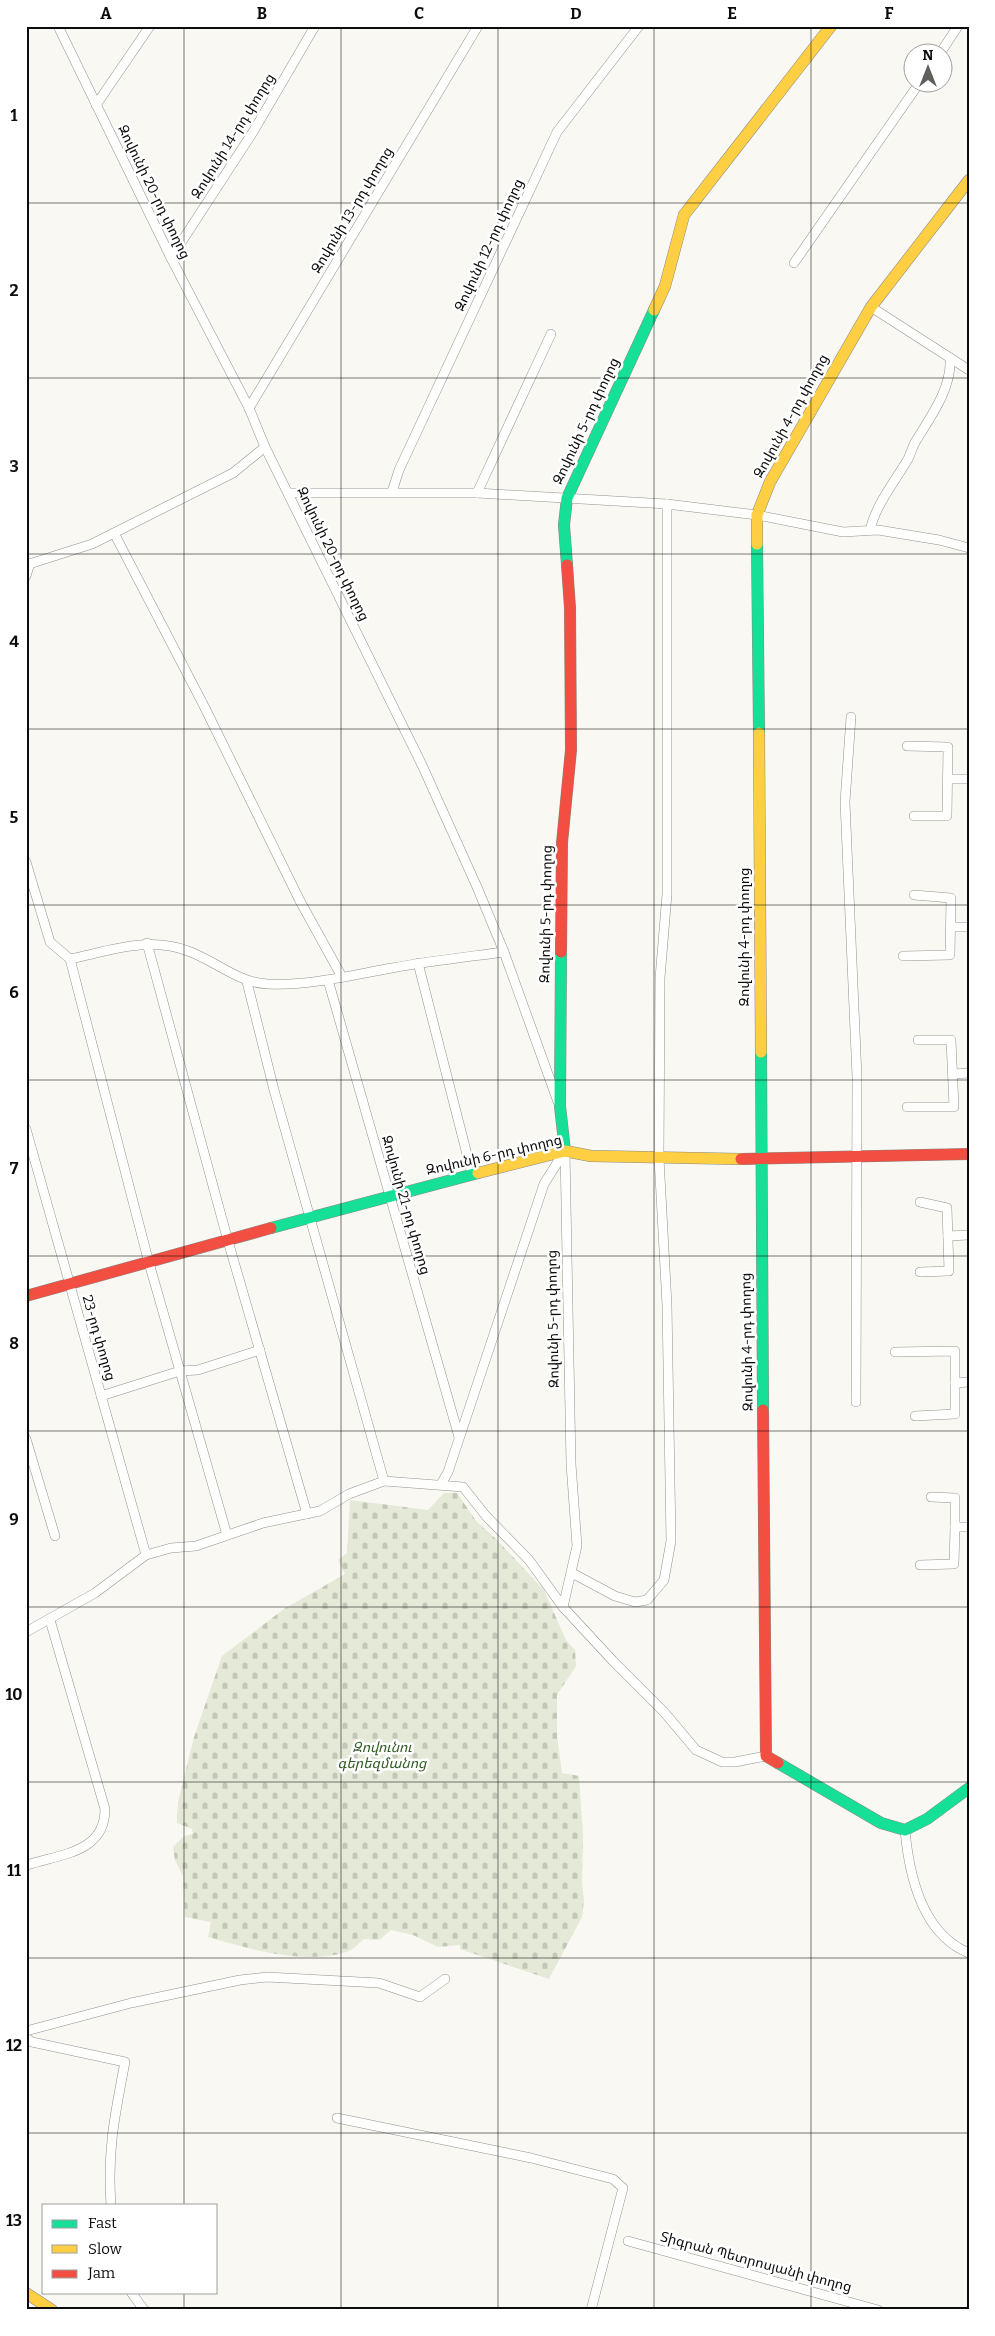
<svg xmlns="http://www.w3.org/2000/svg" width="995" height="2336" font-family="Bitter,'Noto Sans Armenian',serif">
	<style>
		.cemetery { fill: url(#cemetery-stones) }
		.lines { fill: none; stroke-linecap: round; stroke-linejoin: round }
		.street-casing { stroke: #939290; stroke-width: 10 }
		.fast-casing { stroke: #8a8986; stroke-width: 12 }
		.slow-casing { stroke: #8a8986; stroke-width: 12 }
		.jam-casing { stroke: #8a8986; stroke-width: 12 }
		.street { stroke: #fefefd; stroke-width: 9 }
		.fast { stroke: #16e098; stroke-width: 11 }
		.slow { stroke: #ffcf43; stroke-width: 11 }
		.jam { stroke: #f24e42; stroke-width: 11 }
		.grid { fill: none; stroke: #0c0c0c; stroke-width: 1; stroke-opacity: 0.55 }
		.labels { text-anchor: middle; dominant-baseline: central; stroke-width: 5; stroke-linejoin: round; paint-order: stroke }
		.street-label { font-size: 14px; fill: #0c0c0c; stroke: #fff }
		.park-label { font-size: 14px; font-style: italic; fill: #315b25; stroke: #fff }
		.neatline { fill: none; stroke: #0c0c0c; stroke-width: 2 }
		.grid-label { font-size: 16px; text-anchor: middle; font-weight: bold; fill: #0c0c0c }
	</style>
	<defs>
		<pattern id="cemetery-stones" width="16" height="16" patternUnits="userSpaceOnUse" patternTransform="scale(1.25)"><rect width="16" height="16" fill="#e5e9d7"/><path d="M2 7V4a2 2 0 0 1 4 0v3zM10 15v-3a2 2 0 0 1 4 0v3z" fill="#c3c7b7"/></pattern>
	</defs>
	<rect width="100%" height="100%" fill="#faf8f2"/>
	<!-- cemetery -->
	<path class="cemetery" d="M444 1493H457L477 1522 496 1539 544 1590 566 1640 575 1650 576 1666 557 1695V1736L562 1773 579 1776 583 1835 582 1885 584 1900 582 1917 549 1979 460 1949V1945L438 1947 413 1935 391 1930 379 1940 364 1939C359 1943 354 1949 349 1951 307 1966 249 1949 208 1937L211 1922 185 1917 183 1876 175 1860 173 1847 184 1836 193 1834 192 1829 177 1823 178 1802 194 1737 222 1656 284 1609 345 1574 338 1560 347 1553 350 1500 428 1510Z"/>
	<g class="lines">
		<defs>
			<g id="street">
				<polyline points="58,26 171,258 249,408 265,447 422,765 477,887 504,952 558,1102"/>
				<polyline points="941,52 958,26"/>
				<polyline points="96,105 150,26"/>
				<polyline points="171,258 253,132 315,26"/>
				<polyline points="794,263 920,82"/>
				<polyline points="871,307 969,370"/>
				<polyline points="249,408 478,26"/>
				<polyline points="392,492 399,470 557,132 639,26"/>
				<polyline points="288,493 477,493 667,504 757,515 843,532 878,530 939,540 969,548"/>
				<polyline points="477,493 551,334"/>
				<path d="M870 530C876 504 894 483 908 459 911 453 913 445 917 439 932 415 952 387 950 358"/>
				<polyline points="114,533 204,706 300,901 342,977"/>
				<polyline points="26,565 92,544 233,473 265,447"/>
				<polyline points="26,576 30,563"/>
				<polyline points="851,717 845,802 857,1077 856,1402"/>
				<polyline points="907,746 948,747 947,816 914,816"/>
				<polyline points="948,779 969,779"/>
				<path d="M26 862 50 942 70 959C109 951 149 936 188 951 216 961 238 983 268 984 309 986 352 975 392 968 429 961 467 957 504 952"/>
				<polyline points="951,927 969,927"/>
				<polyline points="147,943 228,1241 307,1514"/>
				<polyline points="903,956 950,955 951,898 914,895"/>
				<polyline points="70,959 149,1263 227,1535"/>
				<polyline points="418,963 472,1174"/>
				<polyline points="328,980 459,1437"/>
				<polyline points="953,1074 969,1073"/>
				<polyline points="907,1107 954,1107 951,1040 918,1040"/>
				<polyline points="26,1129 146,1555"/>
				<polyline points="565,1151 571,1464 577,1546 563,1607 613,1661 664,1712 696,1750 722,1762 735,1762 766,1756"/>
				<polyline points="920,1202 947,1208 949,1271 920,1272"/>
				<polyline points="948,1236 969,1235"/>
				<polyline points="895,1352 955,1351 955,1414 915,1416"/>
				<polyline points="955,1383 969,1382"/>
				<polyline points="101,1396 180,1371 198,1370 260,1350"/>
				<polyline points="26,1439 55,1536"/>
				<polyline points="384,1481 463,1487 486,1516 529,1560 563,1607"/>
				<polyline points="441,1484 448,1472 544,1184 564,1152"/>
				<polyline points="931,1497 955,1498 955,1527 969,1527"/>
				<polyline points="920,1565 954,1564 955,1527"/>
				<polyline points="572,1573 615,1596 635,1602 647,1600 664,1580 671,1541 667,1305 659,1158 660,978 667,894 667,504"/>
				<polyline points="26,1632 95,1593 146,1555 171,1548 196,1546 263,1523 320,1511 349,1494 384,1481 274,1090 247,982"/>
				<path d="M905 1830C909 1875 922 1934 969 1953"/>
				<path d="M27 1865C60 1854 105 1853 105 1809L50 1620"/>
				<polyline points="26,2031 131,2003 240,1980 267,1977 379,1983 420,1997 445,1979"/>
				<path d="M26 2038 32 2042 125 2062C115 2114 107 2151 111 2205"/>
				<polyline points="337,2118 531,2158 613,2179 623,2188 591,2310"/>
				<polyline points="628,2241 878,2310"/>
				<polyline points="131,2292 144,2310"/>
			</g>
			<g id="fast">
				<polyline points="757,544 759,733"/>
				<polyline points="567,565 564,525 567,498 654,310"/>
				<polyline points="561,952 560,1106 565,1151"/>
				<polyline points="761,1052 763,1410"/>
				<polyline points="271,1228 478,1173"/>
				<polyline points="778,1763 881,1823 905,1830 927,1819 969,1788"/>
			</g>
			<g id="slow">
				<polyline points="654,310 665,286 684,215 831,26"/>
				<polyline points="757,544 757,515 770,482 871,307 969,180"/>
				<polyline points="759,733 761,1052"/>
				<polyline points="478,1173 565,1151 591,1156 741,1159"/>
				<polyline points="26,2293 52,2310"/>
			</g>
			<g id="jam">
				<polyline points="561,952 562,843 571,750 570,608 567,565"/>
				<polyline points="741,1159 969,1154"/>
				<polyline points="26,1296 271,1228"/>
				<polyline points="763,1410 766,1756 778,1763"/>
			</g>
		</defs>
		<!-- street casing -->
		<use href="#street" class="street-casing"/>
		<!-- fast casing -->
		<use href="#fast" class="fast-casing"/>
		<!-- slow casing -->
		<use href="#slow" class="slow-casing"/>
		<!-- jam casing -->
		<use href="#jam" class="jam-casing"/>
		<!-- street -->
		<use href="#street" class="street"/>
		<!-- fast -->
		<use href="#fast" class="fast"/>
		<!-- slow -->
		<use href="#slow" class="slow"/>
		<!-- jam -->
		<use href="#jam" class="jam"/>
	</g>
	<!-- grid -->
	<path class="grid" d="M184 26V2205M341 26V2310M498 26V2310M654 26V2310M811 26V2310M26 203H969M26 378H969M26 554H969M26 729H969M26 905H969M26 1080H969M26 1256H969M26 1431H969M26 1607H969M26 1782H969M26 1958H969M26 2133H969M184 2292V2310"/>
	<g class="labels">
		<!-- street labels -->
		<g class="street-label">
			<text transform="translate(233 136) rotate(-58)">Զովունի 14-րդ փողոց</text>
			<text transform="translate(154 192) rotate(64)">Զովունի 20-րդ փողոց</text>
			<text transform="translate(352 210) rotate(-59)">Զովունի 13-րդ փողոց</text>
			<text transform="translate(489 245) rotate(-65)">Զովունի 12-րդ փողոց</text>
			<text transform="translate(791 416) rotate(-61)">Զովունի 4-րդ փողոց</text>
			<text transform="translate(586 421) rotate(-65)">Զովունի 5-րդ փողոց</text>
			<text transform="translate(333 554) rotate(64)">Զովունի 20-րդ փողոց</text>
			<text transform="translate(546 914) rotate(-89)">Զովունի 5-րդ փողոց</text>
			<text transform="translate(744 937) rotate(-90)">Զովունի 4-րդ փողոց</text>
			<text transform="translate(494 1155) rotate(-13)">Զովունի 6-րդ փողոց</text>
			<text transform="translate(406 1205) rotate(74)">Զովունի 21-րդ փողոց</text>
			<text transform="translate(553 1319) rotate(-91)">Զովունի 5-րդ փողոց</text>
			<text transform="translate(99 1338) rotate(74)">23-րդ փողոց</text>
			<text transform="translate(747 1342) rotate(-91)">Զովունի 4-րդ փողոց</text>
			<text transform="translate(756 2262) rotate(15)">Տիգրան Պետրոսյանի փողոց</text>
		</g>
		<!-- park labels -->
		<g class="park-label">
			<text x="382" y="1747">Զովունու<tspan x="382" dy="16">գերեզմանոց</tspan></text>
		</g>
	</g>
	<!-- border -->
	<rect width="995" height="2336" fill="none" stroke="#ffffff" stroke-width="55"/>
	<!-- legend -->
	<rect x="42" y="2204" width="175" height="90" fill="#ffffff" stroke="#9e9e9e"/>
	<rect x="52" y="2220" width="25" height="8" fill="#16e098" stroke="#9e9e9e"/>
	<text x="88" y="2228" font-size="15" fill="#0c0c0c">Fast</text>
	<rect x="52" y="2245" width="25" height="8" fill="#ffcf43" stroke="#9e9e9e"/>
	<text x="88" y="2254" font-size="15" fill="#0c0c0c">Slow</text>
	<rect x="52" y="2270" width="25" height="8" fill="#f24e42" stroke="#9e9e9e"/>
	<text x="88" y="2278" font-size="15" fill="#0c0c0c">Jam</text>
	<!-- north arrow -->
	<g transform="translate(928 68)"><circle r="24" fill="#ffffff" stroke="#9e9e9e"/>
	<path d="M0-4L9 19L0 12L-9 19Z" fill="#5f5f5c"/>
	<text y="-8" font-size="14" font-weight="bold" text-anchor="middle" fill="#0c0c0c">N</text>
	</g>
	<rect x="28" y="28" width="940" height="2280" class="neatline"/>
	<g class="grid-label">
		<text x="106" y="19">A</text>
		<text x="262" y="19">B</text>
		<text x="419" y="19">C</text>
		<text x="576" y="19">D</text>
		<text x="732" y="19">E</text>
		<text x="889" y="19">F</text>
		<text x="14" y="121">1</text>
		<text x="14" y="296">2</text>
		<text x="14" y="472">3</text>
		<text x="14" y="647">4</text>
		<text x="14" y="823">5</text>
		<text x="14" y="998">6</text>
		<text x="14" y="1174">7</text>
		<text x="14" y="1349">8</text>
		<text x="14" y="1525">9</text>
		<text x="14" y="1700">10</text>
		<text x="14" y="1876">11</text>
		<text x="14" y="2051">12</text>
		<text x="14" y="2226">13</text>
	</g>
</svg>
